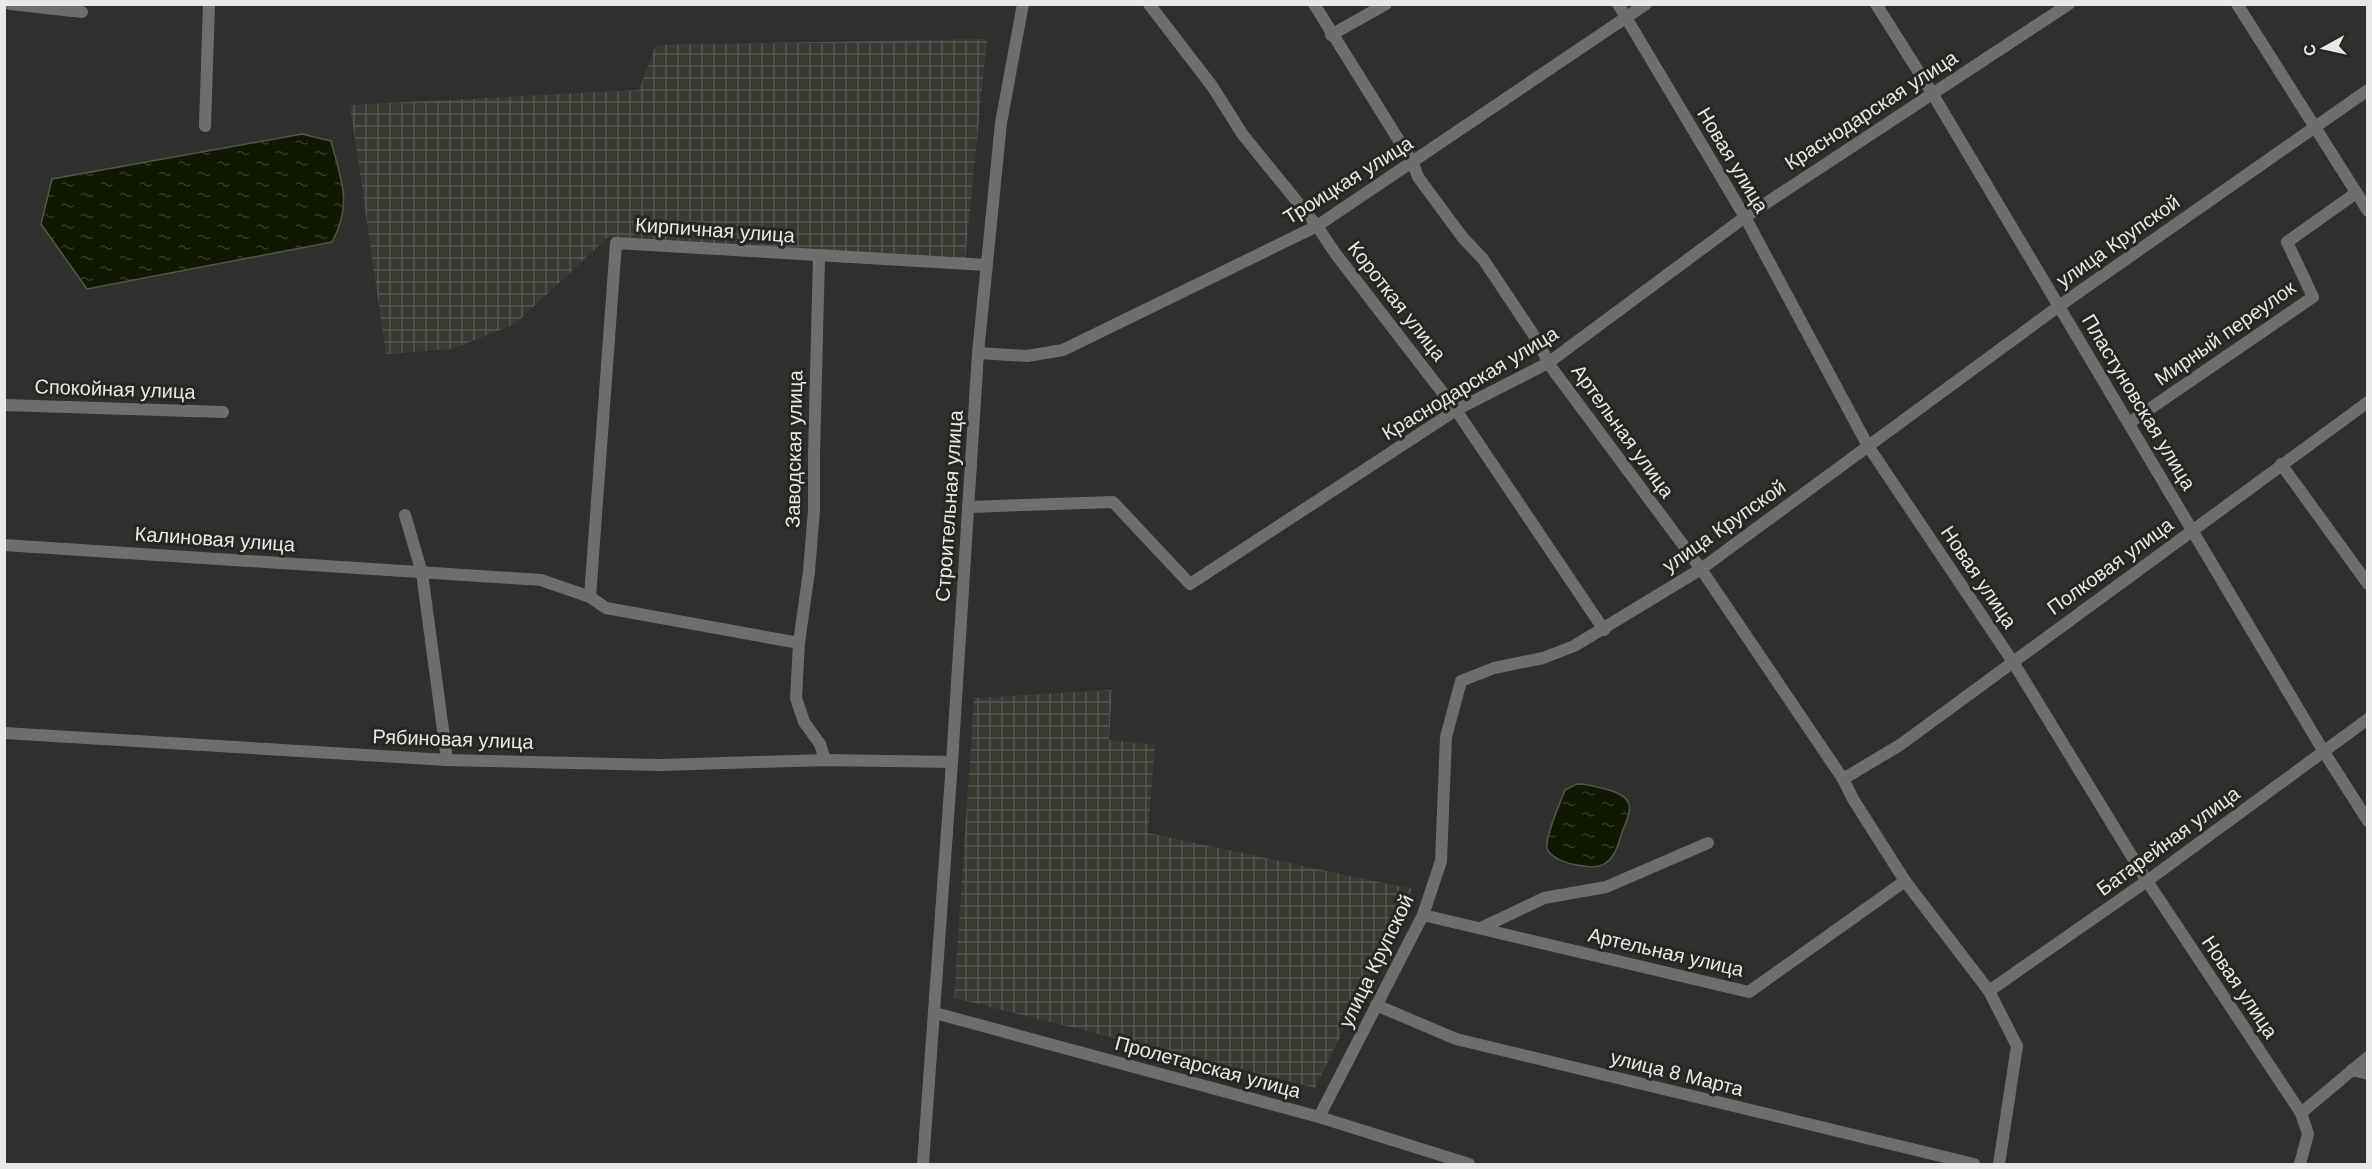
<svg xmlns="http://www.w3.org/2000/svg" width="2372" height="1169" font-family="Arial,sans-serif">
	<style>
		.industrial { fill: url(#industrial-grid) }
		.water { fill: url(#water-ripples); stroke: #515745; stroke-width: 1.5 }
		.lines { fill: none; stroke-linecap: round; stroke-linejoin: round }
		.minor { stroke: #6e6f6d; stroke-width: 12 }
		.labels { text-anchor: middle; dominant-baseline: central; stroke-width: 6; stroke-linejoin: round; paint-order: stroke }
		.street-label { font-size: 20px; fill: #e8e9e7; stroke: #252723 }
	</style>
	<defs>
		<pattern id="industrial-grid" width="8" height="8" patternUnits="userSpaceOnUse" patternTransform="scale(1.5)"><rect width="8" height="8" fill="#383b32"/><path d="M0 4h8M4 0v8" fill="none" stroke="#555750"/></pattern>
		<pattern id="water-ripples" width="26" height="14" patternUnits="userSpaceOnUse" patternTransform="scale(1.5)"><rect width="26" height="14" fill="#101900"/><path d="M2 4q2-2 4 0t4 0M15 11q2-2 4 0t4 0" fill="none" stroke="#333a25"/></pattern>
	</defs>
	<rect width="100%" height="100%" fill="#2f302d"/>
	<!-- industrial -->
	<g class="industrial">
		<polygon points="987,39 965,260 607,238 515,324 452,349 386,354 350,105 639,90 656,45"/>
		<polygon points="1112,690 1109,740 1155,745 1148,833 1412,889 1315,1088 954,998 974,698"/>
	</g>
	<!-- water -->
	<g class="water">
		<path d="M302 134 331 141C341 180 353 204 332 242L87 289 41 224 52 179Z"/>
		<path d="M1577 784C1588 784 1598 787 1609 790 1636 798 1632 810 1622 832 1619 841 1616 855 1608 861 1600 869 1588 867 1577 865 1568 864 1554 859 1548 851 1542 842 1561 801 1565 790Z"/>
	</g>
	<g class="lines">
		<!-- minor -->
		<g class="minor">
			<polyline points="10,4 82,12"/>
			<polyline points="1149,4 1212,86 1243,135 1317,226 1335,253 1456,410 1604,630"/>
			<polyline points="1314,4 1413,163 1418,177 1463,238 1483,259 1541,346 1548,363 1701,569 1843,779 1853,799 1905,881 1989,991 2017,1046 1999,1164"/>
			<polyline points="1618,4 1745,217 1868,446 2013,662 2147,881 2301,1113 2308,1134 2300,1164"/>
			<polyline points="1876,4 1932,93 2324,752 2368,821"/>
			<polyline points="2237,4 2368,211"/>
			<polyline points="1331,35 1386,4"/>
			<polyline points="205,126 209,4"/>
			<polyline points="819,256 814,454 814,510 809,571 799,643 796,698 804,722 820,744 825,760"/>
			<polyline points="978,353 1027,356 1063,350 1317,226 1646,4"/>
			<polyline points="4,405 223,412"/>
			<polyline points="2129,423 2313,297 2287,242 2356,193"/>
			<polyline points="2281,464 2368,584"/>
			<polyline points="968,507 1113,502 1190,584 1456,410 1548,363 1745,217 2069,4"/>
			<polyline points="405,515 422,573 447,760"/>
			<polyline points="4,545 541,580 590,597 606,608 799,643"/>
			<polyline points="590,597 616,243 986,265"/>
			<polyline points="4,733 447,760 661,765 825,760 952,762"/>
			<polyline points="1843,779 1900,745 2368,402"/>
			<polyline points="1423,915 1749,992 1905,881"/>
			<polyline points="1481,928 1544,898 1606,887 1708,843"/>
			<polyline points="1989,991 2147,881 2368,719"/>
			<polyline points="1376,1005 1456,1039 1974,1164"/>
			<polyline points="935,1013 1319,1117 1469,1164"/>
			<polyline points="2352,1070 2368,1074"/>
			<polyline points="2301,1113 2368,1057"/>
			<polyline points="1319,1117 1423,915 1441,861 1446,737 1461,681 1494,668 1543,658 1574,646 1701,569 2059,306 2368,90"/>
			<polyline points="923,1164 952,762 978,353 1001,123 1023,4"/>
		</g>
	</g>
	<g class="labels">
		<!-- street labels -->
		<g class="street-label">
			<text transform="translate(1871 110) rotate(-33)">Краснодарская улица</text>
			<text transform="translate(1733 160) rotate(59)">Новая улица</text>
			<text transform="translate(1348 180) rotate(-32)">Троицкая улица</text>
			<text transform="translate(715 230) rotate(4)">Кирпичная улица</text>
			<text transform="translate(2118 241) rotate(-35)">улица Крупской</text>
			<text transform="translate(1397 301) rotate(52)">Короткая улица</text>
			<text transform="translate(2225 333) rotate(-35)">Мирный переулок</text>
			<text transform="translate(1470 383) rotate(-31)">Краснодарская улица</text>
			<text transform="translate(115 389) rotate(2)">Спокойная улица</text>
			<text transform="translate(2139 402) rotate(59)">Пластуновская улица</text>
			<text transform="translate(1623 431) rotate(54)">Артельная улица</text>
			<text transform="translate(794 449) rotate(-89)">Заводская улица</text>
			<text transform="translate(949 506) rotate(-86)">Строительная улица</text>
			<text transform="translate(1724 526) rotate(-35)">улица Крупской</text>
			<text transform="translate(215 539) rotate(4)">Калиновая улица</text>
			<text transform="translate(2110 566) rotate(-36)">Полковая улица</text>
			<text transform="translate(1979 577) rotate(56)">Новая улица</text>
			<text transform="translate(453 739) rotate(2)">Рябиновая улица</text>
			<text transform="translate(2168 841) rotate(-36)">Батарейная улица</text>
			<text transform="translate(1666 952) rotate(13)">Артельная улица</text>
			<text transform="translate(1376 961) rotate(-64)">улица Крупской</text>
			<text transform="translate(2240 987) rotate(56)">Новая улица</text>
			<text transform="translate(1208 1067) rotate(15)">Пролетарская улица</text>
			<text transform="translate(1677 1073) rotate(14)">улица 8 Марта</text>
		</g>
	</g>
	<!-- border -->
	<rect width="2372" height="1169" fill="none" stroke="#e8e9e7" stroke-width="12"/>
	<!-- north arrow -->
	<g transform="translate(2324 48) rotate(262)" stroke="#252723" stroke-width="4.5" paint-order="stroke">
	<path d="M0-4.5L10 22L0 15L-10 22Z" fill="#e8e9e7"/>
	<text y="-9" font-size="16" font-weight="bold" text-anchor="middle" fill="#e8e9e7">С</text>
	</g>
</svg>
